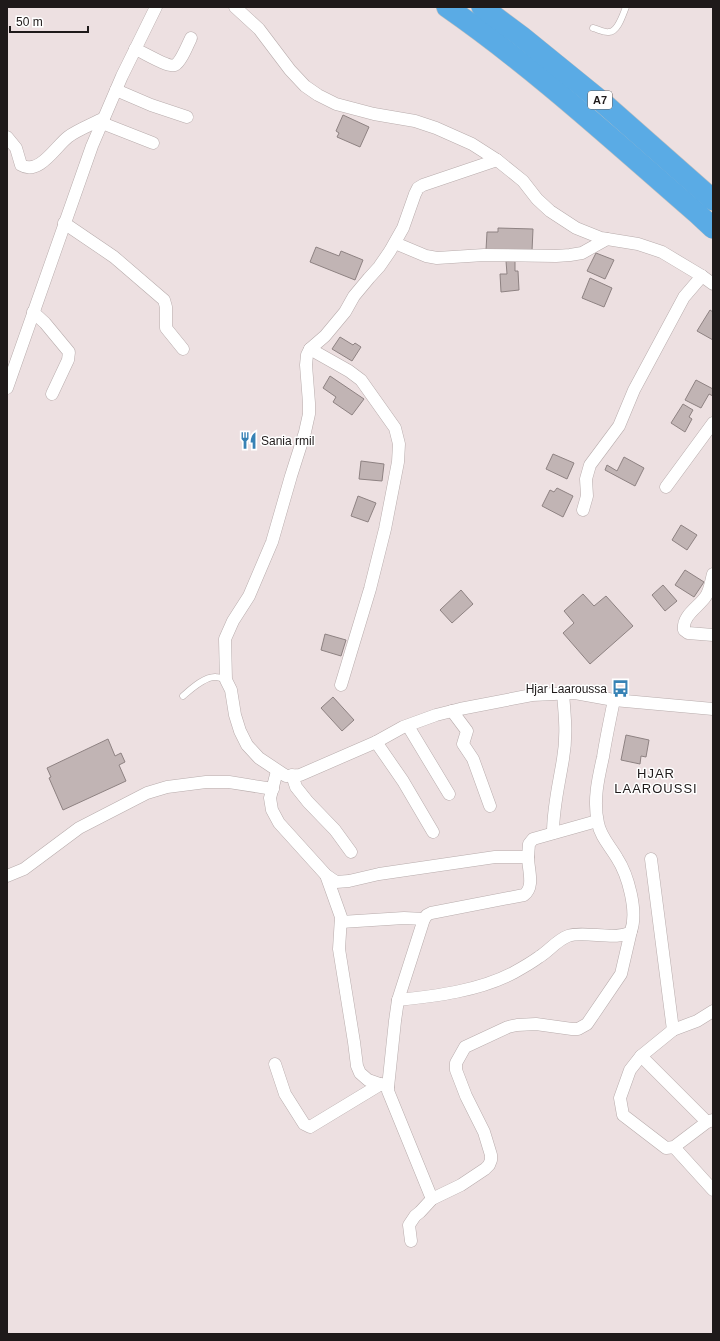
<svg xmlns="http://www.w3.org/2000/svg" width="720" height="1341" font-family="Helvetica,sans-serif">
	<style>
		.building { fill: #c1b4b4; stroke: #8e8282 }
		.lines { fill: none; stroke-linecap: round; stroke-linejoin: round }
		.service-casing { stroke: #b8acac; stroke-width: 7 }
		.minor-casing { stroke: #b8acac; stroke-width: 13 }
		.motorway-casing { stroke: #c0bfbf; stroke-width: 22 }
		.service { stroke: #fff; stroke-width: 6 }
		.minor { stroke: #fff; stroke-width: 12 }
		.motorway { stroke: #5aabe5; stroke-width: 21 }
		.labels { text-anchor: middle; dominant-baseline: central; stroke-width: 3; stroke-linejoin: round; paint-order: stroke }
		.shield { fill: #fff; stroke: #625f5f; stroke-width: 1 }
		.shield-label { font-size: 11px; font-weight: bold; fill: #1f1a1a }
		.poi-label { font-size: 12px; fill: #1f1a1a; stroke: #fff; text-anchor: start }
		.neighbourhood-label { font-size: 13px; letter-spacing: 1px; fill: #1f1a1a; stroke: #fff }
	</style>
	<rect width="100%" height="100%" fill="#ede0e1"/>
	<!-- building -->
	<g class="building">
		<polygon points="343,115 369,127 360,147 337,137 339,133 336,131"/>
		<polygon points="498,228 533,229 532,251 486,250 487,232 498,232"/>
		<polygon points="316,247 339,256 341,251 363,260 355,280 310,262"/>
		<polygon points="596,253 614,260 605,279 587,271"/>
		<polygon points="506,261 515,261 515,271 518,271 519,290 501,292 500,274 507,274"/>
		<polygon points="590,278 612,288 604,307 582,298"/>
		<polygon points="710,310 713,312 713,340 697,331"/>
		<polygon points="340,337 353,345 355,343 361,347 352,361 332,349"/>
		<polygon points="330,376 364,399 352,415 333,402 336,397 323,388"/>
		<polygon points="696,380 713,389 713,396 709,394 701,408 685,400"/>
		<polygon points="683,404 693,410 689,417 692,419 685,432 671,423"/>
		<polygon points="553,454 574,463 567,479 546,469"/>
		<polygon points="624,457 644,468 635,486 605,470 607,465 617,471"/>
		<polygon points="361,461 384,464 382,481 359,479"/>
		<polygon points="557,488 573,496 563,517 542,506 550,490 554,492"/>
		<polygon points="358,496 376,503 368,522 351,516"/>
		<polygon points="681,525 697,535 687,550 672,540"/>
		<polygon points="685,570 704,582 694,597 675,585"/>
		<polygon points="663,585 677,601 665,611 652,595"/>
		<polygon points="461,590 473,604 452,623 440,610"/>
		<polygon points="583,594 594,606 606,596 633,626 590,664 563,633 574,623 564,611"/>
		<polygon points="325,634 346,640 341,656 321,650"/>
		<polygon points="333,697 354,720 342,731 321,708"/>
		<polygon points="626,735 649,740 646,757 641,756 640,764 621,760"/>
		<polygon points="108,739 115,756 121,753 125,762 119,765 126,781 63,810 49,778 51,777 47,768"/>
	</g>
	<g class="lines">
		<defs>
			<g id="service">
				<path d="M593 28C598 29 604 33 609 32 618 32 623 14 626 7"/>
				<path d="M183 696C191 689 205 676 216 677 219 677 223 679 226 680"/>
			</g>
			<g id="minor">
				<polyline points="235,7 259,29 290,70 305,86 318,95 336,104 374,114 415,121 436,128 472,144 497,160 523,181 537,199 550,211 576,228 601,238 638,244 662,252 702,276 713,284"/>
				<path d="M135 49C143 52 168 68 175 65 181 62 188 44 191 38"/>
				<polyline points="116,90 151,105 187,117"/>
				<polyline points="102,123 153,143"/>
				<path d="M7 137 16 148 21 165C39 176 56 146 68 137 77 130 93 124 104 118"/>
				<polyline points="497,160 423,185 418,188 415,194 403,228 390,251 379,267 369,278 354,296 345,312 325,336 310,349 307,355 306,365 309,403 309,414 305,432 291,476 272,542 249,596 233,621 225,639 226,680 231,690 235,715 240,731 247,745 259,758 286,776 300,775 376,742 403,727 436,715 460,709 532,695 575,693 614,700 713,709"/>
				<polyline points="64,223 114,257 164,300 166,307 166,328 183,349"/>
				<polyline points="395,243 426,256 437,258 484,255 556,256 570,255 582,253 607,239"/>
				<polyline points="33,312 45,323 69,352 68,360 52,394"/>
				<polyline points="310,349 349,371 361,380 395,428 399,444 398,462 385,529 370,589 341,685"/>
				<polyline points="7,388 92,146 122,76 156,7"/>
				<polyline points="666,487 713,423"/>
				<polyline points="583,510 587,496 586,479 590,465 619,426 634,390 684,297 702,276"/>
				<path d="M713 574C711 581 710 590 706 596 699 607 682 615 684 630L688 633 713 635"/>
				<polyline points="452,711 467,731 463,744 473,759 490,806"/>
				<polyline points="408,726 449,794"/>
				<polyline points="376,742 403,781 433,832"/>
				<path d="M277 771 270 798 272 810 279 823 326 875 336 882 349 881 379 874 495 857H528C528 869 535 887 524 895L431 913 427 915 424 919 398 1000C436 996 478 991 513 973 522 968 531 963 539 957 549 951 557 940 568 936 584 930 620 942 631 931 638 911 628 875 617 858 610 846 600 836 598 823 593 801 598 779 603 757 606 738 610 719 614 700"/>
				<polyline points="292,775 296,787 308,802 335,830 351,852"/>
				<path d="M553 833C553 807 559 784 563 759 567 737 565 716 563 694"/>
				<polyline points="528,857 529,844 533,839 597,821"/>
				<polyline points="651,859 673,1030"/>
				<polyline points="326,875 341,917 339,949 354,1042 357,1066 360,1073 368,1080 388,1087 388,1091 432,1199"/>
				<polyline points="7,876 24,869 79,828 147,793 167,787 206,782 229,782 273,789"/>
				<polyline points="341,922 404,918 424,919"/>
				<polyline points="713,1011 697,1021 673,1030 641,1056 630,1070 620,1098 623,1115 666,1148 674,1147 707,1122 713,1120"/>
				<polyline points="641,1056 707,1122"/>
				<polyline points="275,1064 285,1094 304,1124 310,1127 381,1084"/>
				<polyline points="388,1087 395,1021 398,1000"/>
				<polyline points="674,1147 713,1190"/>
				<polyline points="411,1241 409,1225 415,1216 420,1212 432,1199 461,1185 485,1169 489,1165 491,1160 491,1155 484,1132 466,1096 456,1070 456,1063 465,1047 508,1027 517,1025 536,1024 572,1029 578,1029 587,1024 621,974 631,931"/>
			</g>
			<g id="motorway">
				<path d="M447 7C536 69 616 143 698 214L713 228"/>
				<polyline points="482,7 522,37 602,102 713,200"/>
			</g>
		</defs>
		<!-- service casing -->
		<use href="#service" class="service-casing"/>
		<!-- minor casing -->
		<use href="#minor" class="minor-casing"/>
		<!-- motorway casing -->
		<use href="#motorway" class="motorway-casing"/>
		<!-- service -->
		<use href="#service" class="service"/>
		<!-- minor -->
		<use href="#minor" class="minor"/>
		<!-- motorway -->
		<use href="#motorway" class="motorway"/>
	</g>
	<!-- icons -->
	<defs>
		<symbol id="restaurant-bare" viewBox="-9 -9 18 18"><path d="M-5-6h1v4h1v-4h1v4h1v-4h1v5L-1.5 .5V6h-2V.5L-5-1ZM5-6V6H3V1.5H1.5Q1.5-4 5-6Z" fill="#3782b5" stroke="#fff" stroke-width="2.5" paint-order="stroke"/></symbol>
		<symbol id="bus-bare" viewBox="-9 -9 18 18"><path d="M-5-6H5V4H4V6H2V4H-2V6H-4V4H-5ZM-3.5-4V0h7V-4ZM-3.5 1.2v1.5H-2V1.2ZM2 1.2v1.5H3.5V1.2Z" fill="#3782b5" stroke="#fff" stroke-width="2.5" paint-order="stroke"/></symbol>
	</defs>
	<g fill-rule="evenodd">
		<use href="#restaurant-bare" x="236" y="428" width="25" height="25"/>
		<use href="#bus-bare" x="608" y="676" width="25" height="25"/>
	</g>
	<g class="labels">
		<!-- shield labels -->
		<rect class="shield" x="588" y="91" width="24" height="18" rx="3"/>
		<g class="shield-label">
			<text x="600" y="100">A7</text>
		</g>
		<!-- poi labels -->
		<g class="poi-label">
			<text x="261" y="441">Sania rmil</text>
			<text x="607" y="689" text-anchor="end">Hjar Laaroussa</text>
		</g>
		<!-- neighbourhood labels -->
		<g class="neighbourhood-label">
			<text x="656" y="773">HJAR<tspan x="656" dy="15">LAAROUSSI</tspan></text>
		</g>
	</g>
	<!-- border -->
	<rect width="720" height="1341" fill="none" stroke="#1f1a1a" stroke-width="16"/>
	<!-- scale -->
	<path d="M10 26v6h78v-6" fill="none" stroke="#1f1a1a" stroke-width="2"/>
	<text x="16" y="26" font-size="12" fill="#1f1a1a" stroke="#ffffff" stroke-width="3" paint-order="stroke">50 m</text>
</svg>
